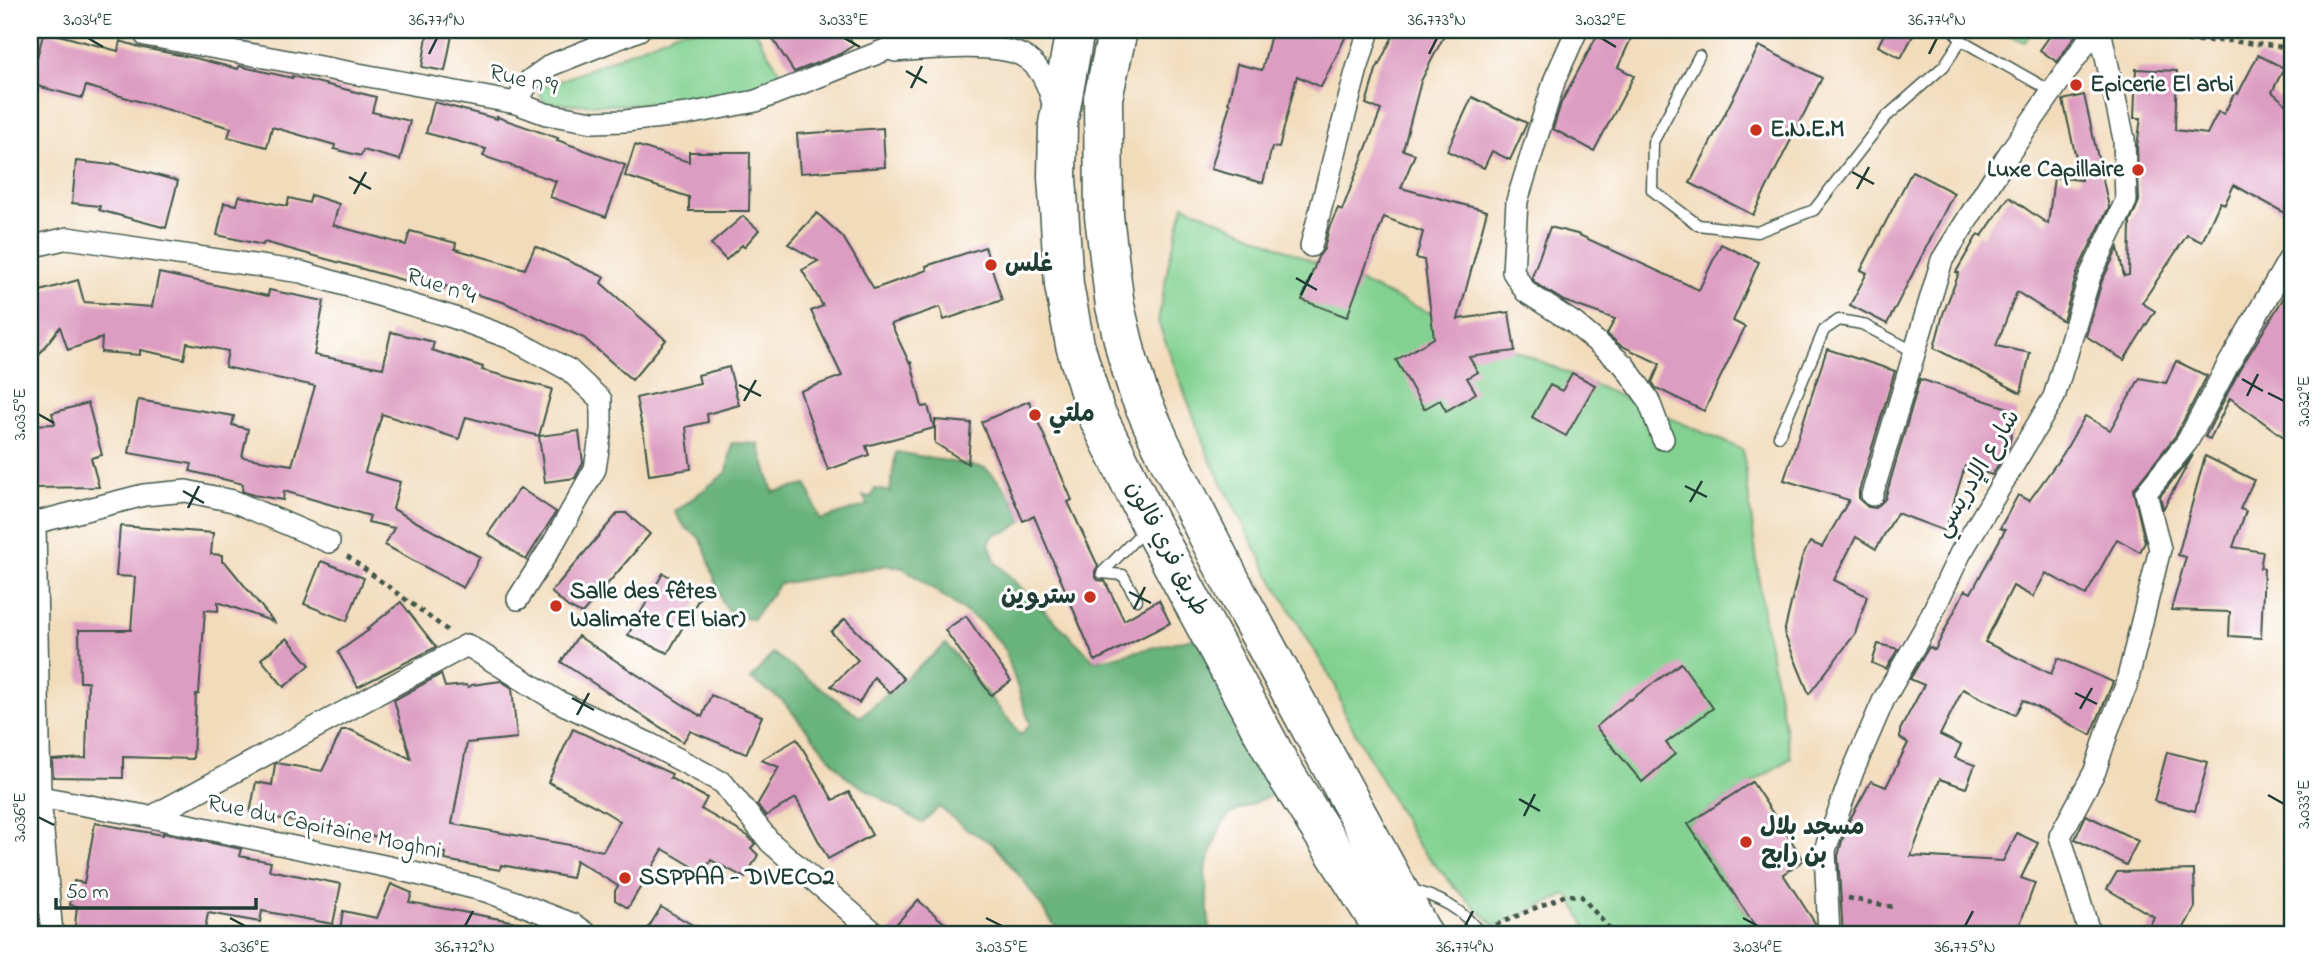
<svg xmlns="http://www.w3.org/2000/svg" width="2322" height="965" font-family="'Indie Flower','Playpen Sans Arabic',sans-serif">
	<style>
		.green { fill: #82d191; stroke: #508762; stroke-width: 2 }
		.forest { fill: #69b37b; stroke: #447858; stroke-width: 2 }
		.building { fill: #dd9cc1 }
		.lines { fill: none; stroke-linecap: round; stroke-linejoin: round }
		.lane-casing { stroke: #3f5548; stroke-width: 13 }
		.street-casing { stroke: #3f5548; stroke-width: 24 }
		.highway-casing { stroke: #3f5548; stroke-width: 41 }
		.path { stroke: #3f5548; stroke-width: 4.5; stroke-dasharray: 5 5; stroke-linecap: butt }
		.lane { stroke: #fff; stroke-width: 10 }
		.street { stroke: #fff; stroke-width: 21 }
		.highway { stroke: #fff; stroke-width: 38 }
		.ticks { fill: none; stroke: #1f3d34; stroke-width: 2.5 }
		.poi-dot { fill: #c8321e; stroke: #fff; stroke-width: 2.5 }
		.labels { text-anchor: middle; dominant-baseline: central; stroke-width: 6; stroke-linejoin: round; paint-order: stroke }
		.street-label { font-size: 24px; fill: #1f3d34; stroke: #fff }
		.poi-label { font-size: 24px; font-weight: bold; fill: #1f3d34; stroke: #fff; text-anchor: start }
		.neatline { fill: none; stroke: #1f3d34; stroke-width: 2.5 }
		.ticks-label { font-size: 18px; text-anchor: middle; fill: #1f3d34 }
	</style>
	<rect width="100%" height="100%" fill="#fff"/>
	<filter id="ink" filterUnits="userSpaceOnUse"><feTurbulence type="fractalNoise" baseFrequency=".0143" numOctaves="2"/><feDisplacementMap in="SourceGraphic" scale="14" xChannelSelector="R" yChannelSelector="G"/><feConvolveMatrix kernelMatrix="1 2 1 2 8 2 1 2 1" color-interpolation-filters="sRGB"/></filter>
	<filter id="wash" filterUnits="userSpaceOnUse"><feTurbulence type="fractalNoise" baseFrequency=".00686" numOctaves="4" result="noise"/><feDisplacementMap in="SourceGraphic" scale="28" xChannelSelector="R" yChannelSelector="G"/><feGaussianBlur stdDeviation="1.57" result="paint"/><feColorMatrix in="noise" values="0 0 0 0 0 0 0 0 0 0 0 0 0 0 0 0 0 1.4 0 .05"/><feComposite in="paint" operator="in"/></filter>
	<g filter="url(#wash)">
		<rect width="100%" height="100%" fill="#f2dbbb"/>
		<!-- green -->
		<g class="green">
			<polygon points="681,30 755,30 789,88 706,100 625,105 546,104 539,93 542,87 578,74"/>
			<polygon points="1998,30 2032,30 2025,42"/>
			<polygon points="1184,205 1743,450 1764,620 1791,758 1688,824 1761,935 1590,935 1571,899 1566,895 1495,926 1457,890 1417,844 1345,714 1336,687 1269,574 1210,460 1158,322 1169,261"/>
		</g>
		<!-- forest -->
		<path class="forest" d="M732 443 759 444 773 492 807 485 820 520 868 505 863 496 871 497 875 489 890 492 896 452 985 468C1002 482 1015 501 1023 521L1009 531 995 534 989 543 996 563 1095 661 1198 637 1284 794 1264 798 1229 815 1220 828 1205 870 1210 935H1061L1023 880 993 844 965 828 939 807 922 823 846 777 783 701 751 679 773 653 860 717 946 644 1021 735 1030 724 1004 648 983 624 903 568 888 565 779 584 753 619 732 616 722 602 704 546 699 537 685 527 675 512 727 472Z"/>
		<g id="blocks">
			<!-- building -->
			<g class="building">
				<polygon points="428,30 453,30 445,71 422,67"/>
				<polygon points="767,30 844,30 854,45 840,54 794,72"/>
				<polygon points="1272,30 1349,30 1321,87 1297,76 1279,148 1272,147 1263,183 1211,169 1230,104 1228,103 1237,64 1262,70"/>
				<polygon points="1396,30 1447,30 1421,81 1403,150 1415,154 1401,188 1487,211 1458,319 1509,312 1515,351 1469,357 1478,372 1467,378 1476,393 1446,411 1440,400 1424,409 1396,360 1434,338 1424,260 1416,258 1423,232 1384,217 1347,317 1302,300 1318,257 1324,249 1329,228 1338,208 1342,210 1381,110 1366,104 1376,70"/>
				<polygon points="1600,30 1635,30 1618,67 1634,76 1594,151 1553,129 1561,103"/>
				<polygon points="1886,30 1916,30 1901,58 1878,46"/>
				<polygon points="2054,30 2079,30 2057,62 2040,50"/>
				<polygon points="44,31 118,51 120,41 143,48 195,58 238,69 239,66 292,78 292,76 376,97 372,112 410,121 400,160 363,150 361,156 334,149 335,145 272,127 267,147 228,137 231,128 86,86 82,98 30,84"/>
				<polygon points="1759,46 1822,78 1753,215 1690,183"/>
				<polygon points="2258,55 2284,68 2272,92 2292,109 2292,217 2234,185 2225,204 2220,202 2202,242 2187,235 2142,303 2155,311 2124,360 2086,336 2102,281 2118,248 2124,276 2129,275 2130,222 2139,201 2137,146 2141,118 2134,118 2136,69 2177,71 2175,130 2207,134 2218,112 2224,114 2235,92 2238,94"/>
				<polygon points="2084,95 2109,207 2078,270 2063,321 2017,292 1996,346 2030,353 2021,393 1934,348 1943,314 1959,273 1956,272 1978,234 1982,236 2009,197 2048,224 2054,177 2081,180 2063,100"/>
				<polygon points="1472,97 1527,123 1510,160 1492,151 1484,168 1447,151"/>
				<polygon points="434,102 497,119 497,117 558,138 557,140 625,165 606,217 550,197 556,181 483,156 486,149 426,133"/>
				<polygon points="883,128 885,167 800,173 797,134"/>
				<polygon points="635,145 689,162 689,152 750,152 749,211 689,211 689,197 625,176"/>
				<polygon points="76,161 111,165 112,163 178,181 166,228 99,210 100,206 72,203"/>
				<polygon points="1912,171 1954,193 1887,324 1850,305 1867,273 1861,270"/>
				<polygon points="311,195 339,204 333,225 406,245 410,231 456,243 455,249 525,269 535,246 604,277 601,283 666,340 632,380 584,338 503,302 445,286 443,291 264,242 263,245 217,235 224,203 237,205 239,196 287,206 289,198 309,203"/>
				<polygon points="817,213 843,237 874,289 927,270 926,266 985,247 1002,300 944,320 940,307 891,324 909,362 911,362 922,407 928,406 934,428 866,446 869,455 828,470 800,391 842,376 811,311 823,306 802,270 818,261 788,244"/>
				<polygon points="743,216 759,230 744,247 742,245 726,260 711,244"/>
				<polygon points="1550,227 1577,234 1699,290 1721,244 1759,262 1733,321 1745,327 1704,411 1656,388 1652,382 1660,364 1620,345 1607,334 1615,319 1564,301 1535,283 1532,277"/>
				<polygon points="159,273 268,296 269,290 324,301 314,355 383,368 391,332 434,342 432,350 483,367 482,370 552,389 539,436 466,417 459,439 382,414 365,472 400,482 393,509 480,557 463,588 385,545 394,528 368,522 370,516 284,491 283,500 253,495 242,491 243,484 190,471 192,464 129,453 138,400 234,416 232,425 248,429 242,457 292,465 315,386 225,367 228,351 187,343 184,359 140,350 140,355 101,352 102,338 68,350 60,327 30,366 30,294 78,280 84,302 152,307"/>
				<polygon points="2292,284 2292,443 2230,398 2210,439 2205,437 2239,371"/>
				<polygon points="1827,349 1895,371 1859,491 1859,499 1868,507 1876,508 1885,499 1920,379 2017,411 2008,448 1992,475 1965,466 1945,531 1897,513 1876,549 1856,537 1834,580 1867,596 1855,634 1809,694 1784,633 1802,557 1810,542 1822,547 1849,500 1784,480"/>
				<polygon points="2176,361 2207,376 2176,435 2133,490 2145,542 2140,552 2117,539 2086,595 2046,573 2033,597 2013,586 1985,642 2051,674 2058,658 2113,682 2091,735 2023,700 2015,715 1963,689 1940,735 1961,745 1955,758 1975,765 1966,788 1940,779 1911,856 2003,861 2017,833 2038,843 2021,878 2035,883 2016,935 1843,935 1838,856 1842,841 1849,821 1871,781 1886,787 1908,743 1900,738 1900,730 1924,685 1910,679 1929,647 1935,650 1965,590 1971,593 2005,530 2000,528 2018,495 2029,501 2063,454 2085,416 2110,430 2140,378 2166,383"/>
				<polygon points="729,367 739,405 707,414 708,422 686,427 691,469 649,475 644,436 636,398 700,383 698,375"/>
				<polygon points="1572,373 1595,385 1566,436 1532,417 1550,385 1562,391"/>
				<polygon points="1029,401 1072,500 1068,502 1098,566 1095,571 1095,576 1098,580 1105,581 1124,620 1159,600 1170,623 1095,661 1034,516 1023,521 981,422"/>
				<polygon points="88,403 102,455 91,458 99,487 30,488 30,425 55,424 52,413"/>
				<polygon points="935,420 971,423 968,464 935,443"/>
				<polygon points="579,431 583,463 575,478 545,482 539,436"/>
				<polygon points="2193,455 2163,509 2160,496"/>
				<polygon points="2205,456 2254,480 2240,509 2246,511 2233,547 2263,552 2260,568 2264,568 2261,638 2229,636 2230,612 2171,610 2186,557 2178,555"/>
				<polygon points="520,488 556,512 526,560 488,534"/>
				<polygon points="618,513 626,513 650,534 582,614 568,607 551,592"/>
				<polygon points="120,526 213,533 211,554 222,555 222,562 226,563 274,622 218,602 218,611 205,610 199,694 196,694 193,759 123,757 123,778 53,777 52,760 86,758 88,682 80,682 79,630 131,630 135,577 116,576"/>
				<polygon points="321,561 364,578 347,621 304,604"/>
				<polygon points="663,573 701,595 668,653 628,635"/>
				<polygon points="401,602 436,647 358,687 338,652 369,630 367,629"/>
				<polygon points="966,616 1011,681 991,695 945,630"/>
				<polygon points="845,619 904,679 890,693 874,677 859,703 831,686 858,660 831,632"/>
				<polygon points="578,636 702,717 711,695 762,716 746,754 690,731 683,742 561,662"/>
				<polygon points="287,638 310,665 284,687 261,659"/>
				<polygon points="1878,644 1898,649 1886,669 1872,663"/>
				<polygon points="1681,663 1713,708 1666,743 1675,754 1642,782 1596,727 1629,699 1630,700"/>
				<polygon points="441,674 445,687 466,685 469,687 472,685 501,681 512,688 517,738 467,743 452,824 603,851 620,821 597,807 548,782 573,729 672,774 670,778 707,798 701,809 748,836 755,844 751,848 758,855 745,878 711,860 704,873 663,849 628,908 615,900 615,891 618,886 576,860 572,878 501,865 500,870 445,860 446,853 388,842 389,839 250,813 256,782 272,785 275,764 277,763 322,771 342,730 351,730 411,759 394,700"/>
				<polygon points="797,739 833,800 849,792 872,835 828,859 796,798 766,816 757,805 779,767 761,760"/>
				<polygon points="2167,752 2208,762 2195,811 2154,801"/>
				<polygon points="1752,782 1804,860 1783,874 1815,923 1816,935 1761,935 1688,824"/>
				<polygon points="2086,815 2138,841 2126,865 2075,839"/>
				<polygon points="95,823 163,835 163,833 241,849 239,856 271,862 269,870 341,884 333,924 262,911 260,922 208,913 204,935 74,935 77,906 70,905 74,881 84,883"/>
				<polygon points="2194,870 2195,907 2180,935 2145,935 2154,917 2107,889 2117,872"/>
				<polygon points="391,884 412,893 409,902 532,925 531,935 339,935 343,911 377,918"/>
				<polygon points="918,900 958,935 890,935 890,931"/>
				<polygon points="661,907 710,935 644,935"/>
			</g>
		</g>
	</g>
	<g filter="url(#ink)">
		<use href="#blocks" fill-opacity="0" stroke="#3f5548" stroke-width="2"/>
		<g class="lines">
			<defs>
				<g id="lane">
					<polyline points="1953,30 1961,40 2051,91"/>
					<polyline points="1699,56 1653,142 1652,190 1698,225 1757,232 1814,210 1886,117 1944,66 1961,40"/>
					<polyline points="1779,436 1824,330 1839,320 1862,324 1915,352"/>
					<polyline points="1137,600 1123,575 1102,573 1146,528"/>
					<path d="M1409 889C1438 897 1464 909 1481 935"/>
				</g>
				<g id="street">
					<polyline points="1577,30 1555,79 1517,201 1513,272 1526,292 1574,323 1624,365 1648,399 1663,439"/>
					<polyline points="145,35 516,103 546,114 593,122 625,121 688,114 756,101 883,51 930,30"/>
					<path d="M895 51C927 49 993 42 1021 55 1041 65 1050 88 1054 109"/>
					<polyline points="516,103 530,80 551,65 639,30"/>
					<polyline points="1311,246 1356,72 1369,30"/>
					<polyline points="30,247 68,238 301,272 452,317 510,338 569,370 601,400 601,431 595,469 554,542 518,599"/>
					<polyline points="1872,495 1942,260 2008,155 2095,30"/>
					<polyline points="30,524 144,495 186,491 233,501 329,542"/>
					<polyline points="35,524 40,797 52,935"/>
					<polyline points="40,797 151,817 389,867 486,891 575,925 589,935"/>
					<polyline points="151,817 467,645 557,701 650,744 723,783 770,842 877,935"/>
					<polyline points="1829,935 1825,850 1853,771 1884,699 1927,624 1960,554 2054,397 2090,276 2126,201 2124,139 2100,30"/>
					<polyline points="2090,935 2060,836 2095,771 2109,727 2126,686 2160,549 2146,493 2187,442 2228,365 2292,254"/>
				</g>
				<g id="highway">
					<polyline points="1075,30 1058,124 1057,177 1064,285 1075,345 1095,411 1150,523 1283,770 1387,935"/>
					<polyline points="1118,30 1103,98 1104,216 1115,306 1127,356 1139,394 1161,444 1237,593 1423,935"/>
				</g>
			</defs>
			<!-- lane casing -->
			<use href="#lane" class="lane-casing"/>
			<!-- street casing -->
			<use href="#street" class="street-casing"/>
			<!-- highway casing -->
			<use href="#highway" class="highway-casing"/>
			<!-- path -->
			<g class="path">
				<polyline points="2159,30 2182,41 2230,41 2292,48"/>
				<polyline points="347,556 447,630"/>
				<polyline points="1848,898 1893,907"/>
				<polyline points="1496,925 1566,895 1581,896 1615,935"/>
			</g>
			<!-- lane -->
			<use href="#lane" class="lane"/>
			<!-- street -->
			<use href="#street" class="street"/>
			<!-- highway -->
			<use href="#highway" class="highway"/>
		</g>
	</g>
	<!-- ticks -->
	<path class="ticks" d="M88 38 103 47M844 38 860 47M1601 38 1616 47M429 54 437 38M1429 54 1437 38M1929 54 1937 38M906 71 927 83M911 88 922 66M1852 172 1874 184M349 177 371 189M1857 189 1869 167M354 194 366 172M1296 278 1317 290M1301 295 1312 273M2242 379 2263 391M739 385 761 396M2268 393 2284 401M2247 396 2258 374M744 401 756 380M38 414 54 423M1685 486 1707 497M183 491 204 503M1690 502 1702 481M188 508 199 486M1129 592 1151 603M1134 609 1145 587M2075 693 2097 704M572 698 594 710M2080 709 2092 688M577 715 589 693M2268 795 2284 804M1519 799 1540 811M1524 816 1535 794M38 817 54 825M230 918 245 926M986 918 1002 926M1743 918 1758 926M465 926 473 911M1465 926 1473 911M1965 926 1973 911"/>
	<!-- markers -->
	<g class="poi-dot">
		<circle cx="2076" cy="85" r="7"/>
		<circle cx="1756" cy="130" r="7"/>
		<circle cx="2138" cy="170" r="7"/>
		<circle cx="991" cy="265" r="7"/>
		<circle cx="1035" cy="415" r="7"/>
		<circle cx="1090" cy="597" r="7"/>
		<circle cx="556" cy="606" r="7"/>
		<circle cx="1746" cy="842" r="7"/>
		<circle cx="625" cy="878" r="7"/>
	</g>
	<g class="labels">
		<!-- street labels -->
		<g class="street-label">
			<text transform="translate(523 81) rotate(14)">Rue n°9</text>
			<text transform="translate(441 287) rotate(18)">Rue n°4</text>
			<text transform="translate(1978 474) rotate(-59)">شارع الإدريسي</text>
			<text transform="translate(1166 549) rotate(62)">طريق فري فالون</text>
			<text transform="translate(324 828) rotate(12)">Rue du Capitaine Moghni</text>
		</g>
		<!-- poi labels -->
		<g class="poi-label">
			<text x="2090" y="85">Epicerie El arbi</text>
			<text x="1770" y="130">E.N.E.M</text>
			<text x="2124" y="170" text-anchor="end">Luxe Capillaire</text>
			<text x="1005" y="265">غلس</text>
			<text x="1049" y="415">ملتي</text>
			<text x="570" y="592">Salle des fêtes<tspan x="570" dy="28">Walimate (El biar)</tspan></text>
			<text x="1076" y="597" text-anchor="end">ستروين</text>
			<text x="1760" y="828">مسجد بلال<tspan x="1760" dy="28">بن رابح</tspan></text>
			<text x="639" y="878">SSPPAA - DIVECO2</text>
		</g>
	</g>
	<!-- margin -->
	<rect width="2322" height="965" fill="none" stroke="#fff" stroke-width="77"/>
	<!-- scale -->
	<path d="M56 898v10h200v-10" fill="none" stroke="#1f3d34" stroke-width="3.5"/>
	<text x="66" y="898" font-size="21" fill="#1f3d34" stroke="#ffffff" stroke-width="5" paint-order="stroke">50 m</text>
	<rect x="38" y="38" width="2246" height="888" class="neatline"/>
	<g class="ticks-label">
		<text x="88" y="25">3.034°E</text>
		<text x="437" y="25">36.771°N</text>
		<text x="844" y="25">3.033°E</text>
		<text x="1437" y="25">36.773°N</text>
		<text x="1601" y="25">3.032°E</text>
		<text x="1937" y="25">36.774°N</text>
		<text transform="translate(2303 401) rotate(-90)" y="6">3.032°E</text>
		<text transform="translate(19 414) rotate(-90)" y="6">3.035°E</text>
		<text transform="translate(2303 804) rotate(-90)" y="6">3.033°E</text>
		<text transform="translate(19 817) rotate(-90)" y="6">3.036°E</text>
		<text x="245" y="952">3.036°E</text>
		<text x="465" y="952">36.772°N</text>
		<text x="1002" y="952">3.035°E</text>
		<text x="1465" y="952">36.774°N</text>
		<text x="1758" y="952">3.034°E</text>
		<text x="1965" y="952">36.775°N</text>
	</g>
</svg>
